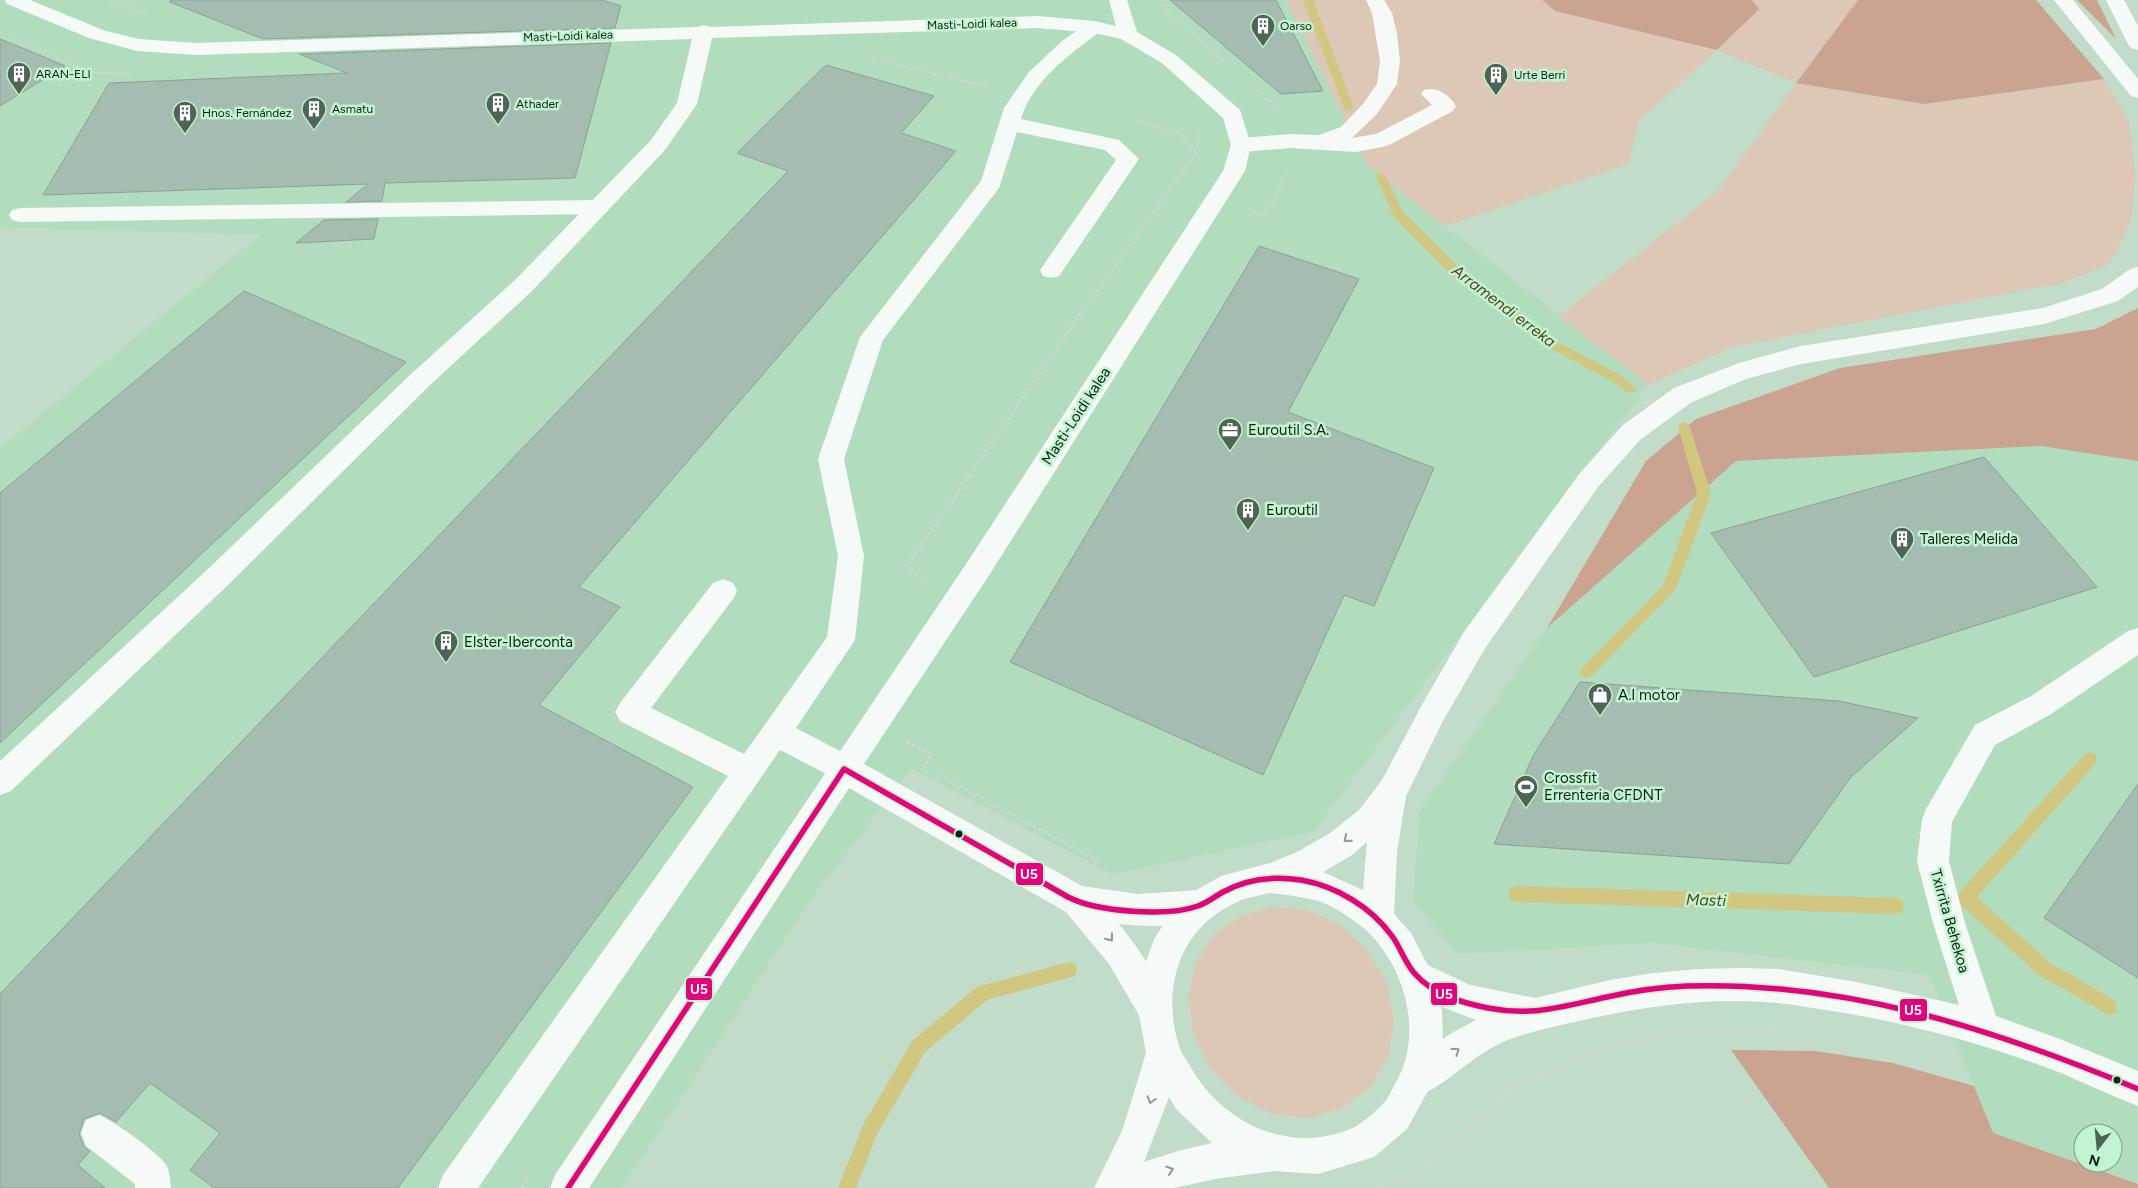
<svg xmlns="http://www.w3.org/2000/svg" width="2138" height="1188" font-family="Figtree,sans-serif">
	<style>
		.built { fill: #b1dcbe; fill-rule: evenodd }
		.green { fill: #ddc8b8 }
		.forest { fill: #caa491 }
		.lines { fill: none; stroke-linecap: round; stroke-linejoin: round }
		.stream { fill: #d2c780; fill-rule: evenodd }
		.building { fill: #a5bdb1; stroke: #8ba296 }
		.path-far2 { stroke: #ced7d1; stroke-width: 2.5; stroke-dasharray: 2 2; stroke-linecap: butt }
		.path-far1 { stroke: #ced7d1; stroke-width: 3; stroke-dasharray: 2.5 2.5; stroke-linecap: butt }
		.path { stroke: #ced7d1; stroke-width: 4; stroke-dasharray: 3 3; stroke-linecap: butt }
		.lane { fill: #f6faf7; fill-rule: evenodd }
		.street { fill: #f6faf7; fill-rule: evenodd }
		.secondary { fill: #f6faf7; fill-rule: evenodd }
		.bus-1-casing { stroke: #c3f4d1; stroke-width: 9 }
		.bus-1 { stroke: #e5007d; stroke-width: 5.5 }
		.oneway { stroke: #8e9992 }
		.bus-dot { fill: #102316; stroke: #c3f4d1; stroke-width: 2 }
		.labels { text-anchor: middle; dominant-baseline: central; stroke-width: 5; stroke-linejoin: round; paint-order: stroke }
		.far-street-label { font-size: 12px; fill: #102316; stroke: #c3f4d1 }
		.far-poi-label { font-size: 12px; fill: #102316; stroke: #c3f4d1; text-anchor: start }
		.street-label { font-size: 15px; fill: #102316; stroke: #c3f4d1 }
		.poi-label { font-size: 15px; fill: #102316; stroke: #c3f4d1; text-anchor: start }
		.water-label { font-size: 16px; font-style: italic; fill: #554921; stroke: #c3f4d1 }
		.line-badge { stroke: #c3f4d1; stroke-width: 2 }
		.badge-label { font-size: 14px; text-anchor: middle; font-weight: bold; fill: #fff }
	</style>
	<rect width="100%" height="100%" fill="#c1dcc9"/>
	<!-- built -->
	<g class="built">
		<polygon points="0,0 1287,0 1368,166 1648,385 1313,832 1112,874 911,768 809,902 622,1188 0,1188 0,449 260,235 0,227"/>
		<path d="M2041 446 2138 461V1184L1993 1133 1929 975 1651 943 1458 954 1413 901 1420 811 1547 628 1736 461ZM2083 1133H2113V1163H2083Z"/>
	</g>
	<!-- green -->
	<g class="green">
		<polygon points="1286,0 1542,0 1555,11 1758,9 1752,0 1858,0 1796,83 1924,104 2104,79 2129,121 2136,177 2131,223 2109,264 2063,283 1732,347 1648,385 1559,316 1718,191 1796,83 1717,50 1638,122 1629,164 1445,226 1368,166"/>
		<polygon points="1273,907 1308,910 1340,925 1367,950 1386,981 1394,1018 1389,1054 1372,1085 1344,1107 1309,1118 1272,1114 1237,1096 1210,1068 1193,1033 1188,997 1196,962 1214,935 1241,916"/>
	</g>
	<!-- forest -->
	<g class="forest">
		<polygon points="1542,0 1752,0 1759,9 1717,50 1555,11"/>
		<polygon points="1858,0 2036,0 2104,79 1924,104 1796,83"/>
		<polygon points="2077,0 2097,0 2116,39"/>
		<polygon points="2138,308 2138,461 2041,446 1736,461 1547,628 1646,461 1696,419 1840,368 2096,329"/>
		<polygon points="1731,1050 1815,1051 1893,1063 1974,1086 1993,1133 2138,1184 2138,1188 1829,1188"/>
	</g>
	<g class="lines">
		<!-- stream -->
		<g class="stream">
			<polygon points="1303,0 1313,0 1354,108 1353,110 1345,110 1344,108"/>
			<polygon points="1381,173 1386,177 1403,212 1465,274 1559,343 1620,375 1637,389 1635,392 1627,392 1612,381 1551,349 1457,280 1394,217 1376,177"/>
			<polygon points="1684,422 1688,424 1690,427 1711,493 1676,589 1592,676 1587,678 1582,676 1580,672 1582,668 1663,586 1697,493 1678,427 1680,424"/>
			<polygon points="2090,752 2095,754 2097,759 2095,764 1977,897 2049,962 2115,1001 2117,1007 2115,1013 2109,1015 2037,974 1960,904 1958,898 1960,892 2085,754"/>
			<polygon points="1516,886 1896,898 1902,900 1904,906 1902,912 1896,914 1516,902 1510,900 1508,894 1510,888"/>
			<polygon points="1069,962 1075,964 1077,970 1075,976 987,1000 925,1052 877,1134 856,1188 838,1188 864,1123 913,1040 977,987"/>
		</g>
	</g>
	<!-- building -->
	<g class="building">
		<polygon points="170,0 602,0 621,6 615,28 263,39 170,2"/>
		<polygon points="1170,0 1276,0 1323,91 1281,94"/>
		<polygon points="0,39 32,52 65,66 0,106"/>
		<polygon points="611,43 575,178 385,183 382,201 346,202 368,184 43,195 109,83 347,73 299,54"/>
		<polygon points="826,65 934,96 901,133 956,151 579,587 620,607 539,705 693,787 398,1188 214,1188 190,1170 220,1133 150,1083 116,1122 100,1113 84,1119 79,1134 84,1147 90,1151 78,1165 105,1188 0,1188 0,994 788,171 737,153"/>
		<polygon points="378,219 374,239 296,243 324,220"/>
		<polygon points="1259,246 1359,279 1288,412 1434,468 1374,606 1344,595 1263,775 1010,662"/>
		<polygon points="244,291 406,362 0,743 0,493"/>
		<polygon points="1984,457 2097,587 1814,677 1711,533"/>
		<polygon points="1580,682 1839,701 1918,718 1851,777 1789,864 1494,844 1533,756"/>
		<polygon points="2138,784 2138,978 2044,918"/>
	</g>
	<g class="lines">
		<!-- path-far2 -->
		<g class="path-far2">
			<polyline points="110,0 145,13"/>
			<polyline points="1164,0 1167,10 1224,61"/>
			<polyline points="0,32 87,71 129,76"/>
			<polyline points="872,59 990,87"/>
			<polyline points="1257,90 1280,111"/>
			<polyline points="1196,154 1200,131"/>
			<polyline points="1250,210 1266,215 1287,173"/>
			<polyline points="1080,314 1196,154 1179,132 1137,122"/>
		</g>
		<!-- path-far1 -->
		<polyline class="path-far1" points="926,579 905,569 1081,313"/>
		<!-- path -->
		<g class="path">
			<polyline points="907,742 932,754 924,767 926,768"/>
			<polyline points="938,775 1097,860 1095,863"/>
			<polyline points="522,1188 527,1180"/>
			<polyline points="1376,1188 1414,1178 1515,1086 1600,1051 1678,1032 1776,1030"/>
		</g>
		<!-- lane -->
		<g class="lane">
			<path d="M1366 0H1384L1392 13 1397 34 1400 61 1397 84 1377 114 1352 138 1376 134 1432 105 1421 94 1424 90C1437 86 1449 95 1456 106L1453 111 1389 145 1382 147 1356 152 1290 148 1241 152 1234 150 1231 145 1234 140 1241 138 1290 134 1319 135 1341 127 1363 104 1377 84 1380 61 1372 13Z"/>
			<path d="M1094 21 1101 23 1104 27 1101 31C1070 54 1032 81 1021 119L1119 140 1139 159 1059 276 1051 278 1043 276 1040 270 1116 160 1105 150 1017 132 999 188 883 340 844 459 864 556 855 640 796 728 855 759 859 769 855 779 844 783 780 750 478 1188H438L443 1175 728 776 620 721 615 712 620 703 713 583 723 579 733 583 737 591 733 599 651 708 744 754 827 637 838 556 818 459 860 337 981 181 1004 108 1029 72 1061 42 1087 23Z"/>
			<polygon points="598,200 606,202 609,207 606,212 598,214 20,222 12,220 9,215 12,210 20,208"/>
			<path d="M99 1115C115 1122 153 1149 164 1162 170 1168 170 1179 171 1188H135V1184L86 1146 81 1133 86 1120Z"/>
		</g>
		<!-- street -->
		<g class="street">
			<path d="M5 0H30L103 30 138 39 196 43 697 27 704 25 710 27 1038 16 1094 21 1116 26 1109 0H1127L1137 32 1176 55 1240 110 1251 145 1245 171 988 577 864 764 1082 886 1138 894 1199 890 1210 895 1215 906 1210 917C1183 928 1148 927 1119 924 1140 950 1159 979 1172 1010L1167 1022 1155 1027 1143 1022 1109 964 1066 912 849 788 589 1188H550L555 1175 968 561 1223 171 1231 145 1223 118 1162 63 1121 39 1094 33 1038 28 712 38 697 104 665 150 531 292 428 387 228 585 11 791 0 795V761L208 569 410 375 515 280 651 140 677 103 692 39 196 55 137 51 89 38 7 4Z"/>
			<polygon points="2106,0 2124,0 2138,26 2138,50 2131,48 2128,44"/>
			<path d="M2138 628V655L2051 714 1995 745 1952 822 1949 861 1965 923 1996 1016 2060 1039 2138 1071V1106C2112 1096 2087 1084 2061 1073 1985 1044 1906 1022 1826 1010 1806 1007 1786 1003 1765 1002 1705 998 1646 1006 1588 1019 1562 1025 1535 1030 1510 1039 1474 1053 1450 1083 1417 1097L1405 1092 1400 1080 1405 1068 1450 1034 1476 1020 1432 1003 1403 988 1398 976 1403 964 1415 959 1470 985 1535 998 1610 980 1653 973 1698 969 1743 968 1778 969 1857 982 1959 1005 1933 923 1917 861 1922 819 1926 809 1975 725 2031 696 2128 631Z"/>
		</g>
		<!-- secondary -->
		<g class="secondary">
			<polygon points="2054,0 2073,0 2138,79 2138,98 2131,96"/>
			<path d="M2138 267V287L2118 301 2044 324 1801 364 1746 379 1692 402 1641 439 1598 487 1484 650 1443 721 1406 796 1397 852 1394 914 1411 933 1427 964 1442 1010 1443 1047 1434 1080 1407 1129 1374 1157 1318 1174 1273 1171 1215 1179 1174 1188H1094L1122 1131 1141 1070 1146 1052 1138 1010 1140 979 1154 939 1169 916 1188 895 1221 876 1270 863 1297 852 1330 833 1359 810 1382 780 1423 703 1464 632 1580 473 1623 425 1674 388 1739 363 1801 346 2043 308 2102 289 2130 269ZM1367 842 1363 890 1323 872 1352 855ZM1270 893C1293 896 1316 897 1336 909 1346 915 1358 923 1367 931 1406 968 1424 1036 1395 1084 1391 1091 1387 1101 1381 1106 1372 1114 1361 1125 1350 1129 1288 1155 1221 1122 1190 1066 1186 1059 1181 1053 1179 1046 1161 988 1179 928 1237 902 1247 897 1259 896 1270 893ZM1169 1097 1176 1109 1212 1143 1178 1151 1144 1162Z"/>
		</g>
		<defs>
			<path id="bus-1" d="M568 1188 844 769 1068 897C1097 912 1167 917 1198 906 1207 903 1214 897 1223 892 1246 879 1274 876 1301 880 1336 886 1371 907 1392 936 1401 948 1405 964 1416 975 1434 995 1463 1003 1488 1008 1533 1017 1564 1006 1607 997 1633 991 1660 987 1687 986 1846 981 1993 1029 2138 1089"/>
		</defs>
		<!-- bus-1 casing -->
		<use href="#bus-1" class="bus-1-casing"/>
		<!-- bus-1 -->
		<use href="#bus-1" class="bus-1"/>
	</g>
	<!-- one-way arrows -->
	<defs><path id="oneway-chevron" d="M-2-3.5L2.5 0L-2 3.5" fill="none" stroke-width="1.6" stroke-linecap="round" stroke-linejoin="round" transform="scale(1.25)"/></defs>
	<g class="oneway">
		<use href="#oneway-chevron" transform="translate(1347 839) rotate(140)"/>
		<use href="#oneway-chevron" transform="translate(1110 938) rotate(52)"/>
		<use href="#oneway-chevron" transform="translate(1456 1051) rotate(-34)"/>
		<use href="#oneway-chevron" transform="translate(1151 1100) rotate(108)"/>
		<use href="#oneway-chevron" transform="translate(1170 1170) rotate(-18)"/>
	</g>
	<!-- icons -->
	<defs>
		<symbol id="building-pin" viewBox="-11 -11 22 30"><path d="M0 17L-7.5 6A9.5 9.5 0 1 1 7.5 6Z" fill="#4e6455" stroke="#c3f4d1"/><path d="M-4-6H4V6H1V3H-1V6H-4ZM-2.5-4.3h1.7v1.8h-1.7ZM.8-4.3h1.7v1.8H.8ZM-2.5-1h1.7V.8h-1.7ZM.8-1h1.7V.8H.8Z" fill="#fff"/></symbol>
		<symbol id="office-pin" viewBox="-11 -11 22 30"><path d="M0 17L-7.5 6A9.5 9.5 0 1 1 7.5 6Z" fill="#4e6455" stroke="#c3f4d1"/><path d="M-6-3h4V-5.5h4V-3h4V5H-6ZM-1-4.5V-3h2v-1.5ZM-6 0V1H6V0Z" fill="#fff"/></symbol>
		<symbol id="shop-pin" viewBox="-11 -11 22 30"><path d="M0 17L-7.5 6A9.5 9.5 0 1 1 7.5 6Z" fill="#4e6455" stroke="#c3f4d1"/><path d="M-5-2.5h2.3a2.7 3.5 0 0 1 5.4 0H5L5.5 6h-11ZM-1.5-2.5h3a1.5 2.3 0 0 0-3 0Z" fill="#fff"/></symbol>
		<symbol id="stadium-pin" viewBox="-11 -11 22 30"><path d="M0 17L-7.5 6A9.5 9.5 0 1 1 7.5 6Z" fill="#4e6455" stroke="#c3f4d1"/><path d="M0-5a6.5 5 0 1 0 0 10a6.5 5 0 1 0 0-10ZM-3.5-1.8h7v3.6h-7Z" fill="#fff"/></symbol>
	</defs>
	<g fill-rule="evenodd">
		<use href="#building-pin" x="1249" y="12" width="28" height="38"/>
		<use href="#building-pin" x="5" y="60" width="28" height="38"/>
		<use href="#building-pin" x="1482" y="61" width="28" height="38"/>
		<use href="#building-pin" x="484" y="90" width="28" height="38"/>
		<use href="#building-pin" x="300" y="95" width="28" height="38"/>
		<use href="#building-pin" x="171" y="99" width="28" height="38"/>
		<use href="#office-pin" x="1216" y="416" width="28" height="38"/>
		<use href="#building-pin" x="1234" y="496" width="28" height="38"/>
		<use href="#building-pin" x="1888" y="525" width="28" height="38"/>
		<use href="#building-pin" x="432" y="628" width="28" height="38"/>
		<use href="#shop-pin" x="1586" y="681" width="28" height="38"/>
		<use href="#stadium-pin" x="1512" y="773" width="28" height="38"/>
	</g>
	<!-- markers -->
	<g class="bus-dot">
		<circle cx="959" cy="834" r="4.5"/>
		<circle cx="2117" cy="1080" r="4.5"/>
	</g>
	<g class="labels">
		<!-- far-street labels -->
		<g class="far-street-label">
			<text transform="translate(972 24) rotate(-2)">Masti-Loidi kalea</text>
			<text transform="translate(568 36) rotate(-2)">Masti-Loidi kalea</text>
		</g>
		<!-- far-poi labels -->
		<g class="far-poi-label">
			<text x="1280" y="26">Oarso</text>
			<text x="36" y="74">ARAN-ELI</text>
			<text x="1514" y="75">Urte Berri</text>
			<text x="516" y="104">Athader</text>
			<text x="332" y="109">Asmatu</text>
			<text x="202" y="113">Hnos. Fernández</text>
		</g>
		<!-- street labels -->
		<g class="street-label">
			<text transform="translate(1076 416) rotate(-57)">Masti-Loidi kalea</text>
			<text transform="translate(1950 921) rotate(74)">Txirrita Behekoa</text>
		</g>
		<!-- poi labels -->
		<g class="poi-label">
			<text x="1248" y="430">Euroutil S.A.</text>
			<text x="1266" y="510">Euroutil</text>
			<text x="1920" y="539">Talleres Melida</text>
			<text x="464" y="642">Elster-Iberconta</text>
			<text x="1618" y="695">A.I motor</text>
			<text x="1544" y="778">Crossfit<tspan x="1544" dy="17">Errenteria CFDNT</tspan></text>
		</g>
		<!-- water labels -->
		<g class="water-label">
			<text transform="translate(1504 306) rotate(37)">Arramendi erreka</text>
			<text transform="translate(1706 900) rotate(2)">Masti</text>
		</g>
	</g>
	<g class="line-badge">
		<rect x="1015" y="862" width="29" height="24" rx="5" fill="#e5007d"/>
		<rect x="685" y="977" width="28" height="24" rx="5" fill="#e5007d"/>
		<rect x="1430" y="982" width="28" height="24" rx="5" fill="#e5007d"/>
		<rect x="1899" y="998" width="29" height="24" rx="5" fill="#e5007d"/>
	</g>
	<g class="badge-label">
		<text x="1029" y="879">U5</text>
		<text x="699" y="994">U5</text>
		<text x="1444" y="999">U5</text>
		<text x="1913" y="1015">U5</text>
	</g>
	<!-- north arrow -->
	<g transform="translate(2098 1148) rotate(196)"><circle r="24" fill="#c3f4d1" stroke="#7ba086"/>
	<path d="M0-4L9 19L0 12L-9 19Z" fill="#4e6455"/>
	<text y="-8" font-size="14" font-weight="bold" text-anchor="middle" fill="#102316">N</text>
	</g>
</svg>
